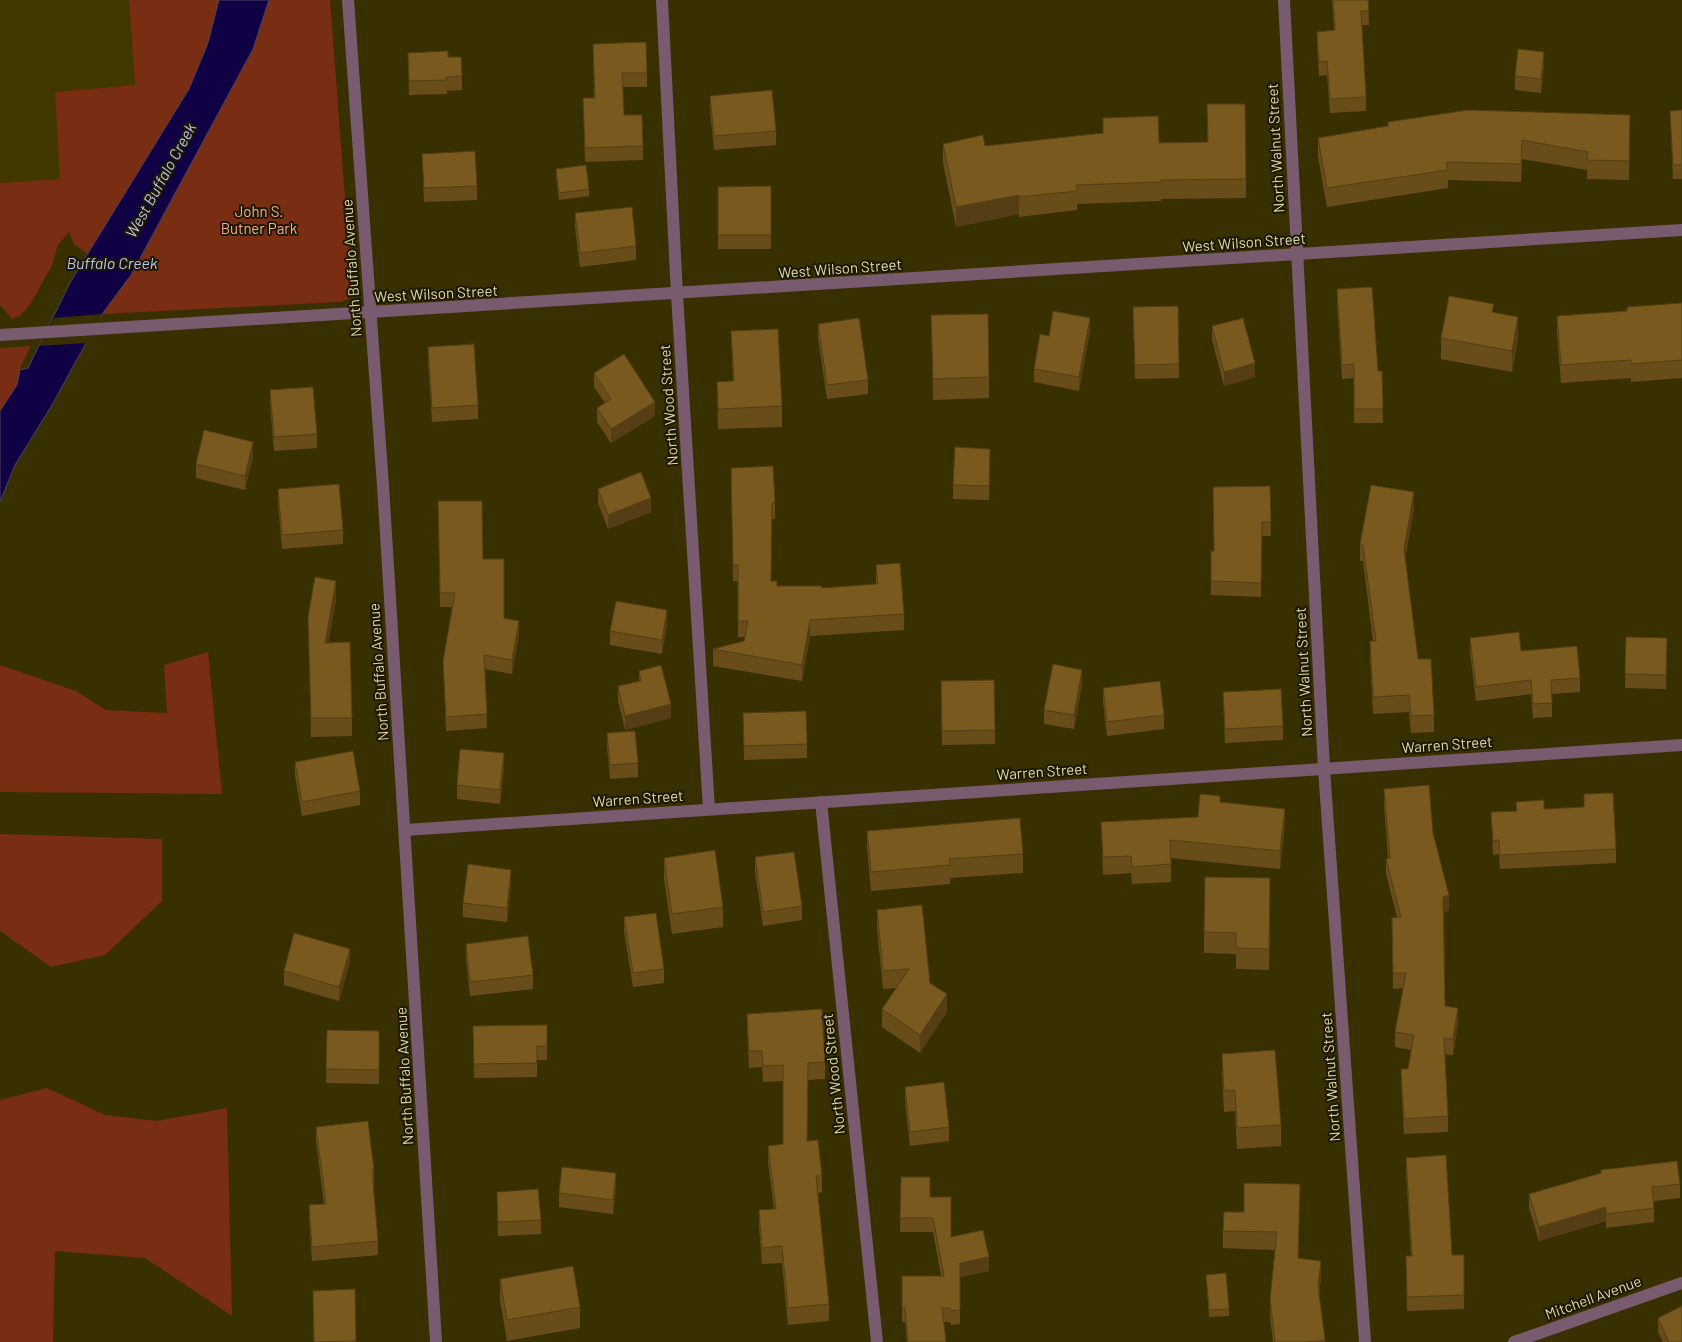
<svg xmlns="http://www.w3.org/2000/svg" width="1682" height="1342" font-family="Barlow,sans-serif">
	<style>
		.built { fill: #413800 }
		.green { fill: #792d12 }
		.water { fill: #0f0144; stroke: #4e4264 }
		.pier { fill: #383000 }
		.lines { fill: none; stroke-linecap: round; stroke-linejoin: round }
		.minor { stroke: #795b70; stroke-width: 12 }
		.wall { fill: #684d1a }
		.shaded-wall { fill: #553e15 }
		.building { fill: #79591e; stroke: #553e15 }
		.labels { text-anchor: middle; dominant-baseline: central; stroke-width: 4; stroke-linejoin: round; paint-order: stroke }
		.street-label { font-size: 15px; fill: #e0d8af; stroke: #1d1800 }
		.park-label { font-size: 15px; fill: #faa98f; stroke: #1d1800 }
		.water-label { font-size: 16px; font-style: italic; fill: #bbc1f2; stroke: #1d1800 }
	</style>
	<rect width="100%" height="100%" fill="#383000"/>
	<!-- built -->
	<polygon class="built" points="0,0 129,0 135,86 60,179 0,183"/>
	<!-- green -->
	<g class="green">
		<polygon points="129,0 219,0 208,43 189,89 89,255 74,244 69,232 58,245 52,265 30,305 20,316 12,319 0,305 0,183 60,179 55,92 135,85"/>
		<polygon points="269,0 330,0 352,291 347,300 340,302 102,314 131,275 253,49"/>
		<polygon points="31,346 21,366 17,385 0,411 0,348"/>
		<polygon points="208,652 222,794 0,792 0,665 76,691 106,710 167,713 164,665"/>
		<polygon points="0,834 162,839 162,901 105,955 51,967 0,931"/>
		<polygon points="47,1088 105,1115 157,1121 227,1108 232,1316 145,1258 55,1251 53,1342 0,1342 0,1100"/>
	</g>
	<!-- water -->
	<polygon class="water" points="219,0 269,0 253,49 131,275 102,314 52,405 15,465 0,502 0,411 17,385 20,370 28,368 71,281 189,89 208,43"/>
	<!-- pier -->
	<polygon class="pier" points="102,314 87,343 39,346 54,318"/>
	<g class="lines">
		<!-- minor -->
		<g class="minor">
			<polyline points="348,0 383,486 436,1342"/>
			<polyline points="662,0 677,295 709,809"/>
			<polyline points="1284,0 1324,769 1365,1342"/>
			<polyline points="0,335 1682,230"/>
			<polyline points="821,802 877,1342"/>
			<polyline points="405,830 1682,745"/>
			<polyline points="1514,1342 1682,1283"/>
		</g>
	</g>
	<!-- wall -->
	<g class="wall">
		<polygon points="1332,0 1368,0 1369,25 1362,25 1366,97 1366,111 1330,113 1327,75 1319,76 1317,46 1317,32 1334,30"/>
		<polygon points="593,44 647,73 647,87 623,87 624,115 643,146 643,160 585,162 583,98 594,98"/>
		<polygon points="408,53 448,57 462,76 462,90 447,91 447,94 409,95"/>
		<polygon points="1544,66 1541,93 1515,90 1515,76"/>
		<polygon points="710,96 776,131 776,145 714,150 710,110"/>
		<polygon points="1207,104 1246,179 1246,198 1161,199 1161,201 1077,204 1077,210 1019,217 1019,214 956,227 943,163 943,144 985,146 1103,133 1103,118 1159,143 1208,142"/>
		<polygon points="1682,110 1682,179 1673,179 1670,111"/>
		<polygon points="1388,122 1630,133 1629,180 1587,179 1587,170 1522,159 1521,182 1448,180 1448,188 1327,207 1318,157 1318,138 1388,126"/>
		<polygon points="422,154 477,186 477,200 424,202"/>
		<polygon points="556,169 589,189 589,196 559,200 556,176"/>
		<polygon points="771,186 771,249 718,249 718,187"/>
		<polygon points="575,213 636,246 636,260 580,267 575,227"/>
		<polygon points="1337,289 1378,371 1382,371 1383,423 1354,423 1354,378 1342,379 1337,303"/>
		<polygon points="1682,303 1682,378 1631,382 1631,378 1561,383 1557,334 1557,316 1627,311"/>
		<polygon points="1133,307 1179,364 1179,378 1135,379"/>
		<polygon points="931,315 989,377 989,398 933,400"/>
		<polygon points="818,324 868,380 868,394 827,399 818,338"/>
		<polygon points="1212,326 1255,377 1224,386 1212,340"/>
		<polygon points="731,331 782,406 782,427 718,429 717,382 733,381"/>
		<polygon points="1090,331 1079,391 1034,382 1034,369 1049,336"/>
		<polygon points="1441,338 1518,338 1512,372 1441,359"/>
		<polygon points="428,347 478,405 478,419 432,422 428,361"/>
		<polygon points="594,373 655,416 611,443 597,422 597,408 605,403 594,387"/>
		<polygon points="270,390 317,434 317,448 274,451 270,404"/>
		<polygon points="253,456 245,490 196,478 196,464"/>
		<polygon points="990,463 989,500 953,499 953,485"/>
		<polygon points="731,468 775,502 775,519 772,519 771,581 777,586 822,588 876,584 876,565 904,614 904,630 810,636 802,681 713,666 713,649 744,641 745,637 738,637 738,581 733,581"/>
		<polygon points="1270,486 1271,536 1262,536 1261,597 1211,595 1211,551 1214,551"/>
		<polygon points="278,489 343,530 343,544 282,549 278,503"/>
		<polygon points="598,489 651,512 608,529 598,503"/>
		<polygon points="438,501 483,559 504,618 519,635 512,674 485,669 487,728 446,731 443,661 452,607 440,607"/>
		<polygon points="1414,509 1405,559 1418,659 1434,715 1434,732 1411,733 1409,712 1373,714 1370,658 1370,641 1373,641 1363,561 1360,561 1360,544"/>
		<polygon points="336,600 328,643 352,718 352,736 311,737 308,617"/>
		<polygon points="667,624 662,654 610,645 610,631"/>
		<polygon points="1626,637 1667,638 1666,689 1625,688"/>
		<polygon points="1470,638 1521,651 1580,678 1580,692 1552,694 1552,717 1533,718 1531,694 1476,701 1470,652"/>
		<polygon points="639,671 671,718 625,730 618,700 618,686 639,681"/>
		<polygon points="994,680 995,744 942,745 941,681"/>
		<polygon points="1082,684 1074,729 1044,724 1044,710"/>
		<polygon points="1103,688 1164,715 1164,729 1107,736 1103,702"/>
		<polygon points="1223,692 1283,726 1283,740 1225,743"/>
		<polygon points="743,713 807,744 807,758 744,760"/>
		<polygon points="607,733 638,763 638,777 610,779 607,747"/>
		<polygon points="295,762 360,791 360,805 302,816 295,776"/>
		<polygon points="504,767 500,804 457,799 457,785"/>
		<polygon points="1384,789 1433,833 1449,911 1444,912 1445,1006 1458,1023 1453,1055 1445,1054 1448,1116 1448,1132 1404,1134 1401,1085 1401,1069 1408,1069 1411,1050 1395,1047 1395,1032 1403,988 1393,989 1392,918 1397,917 1386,874 1386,859 1388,858 1384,805"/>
		<polygon points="1584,794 1616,849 1616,863 1500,869 1499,854 1493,855 1491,812 1516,811 1516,802 1544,809 1584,807"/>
		<polygon points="1220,802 1285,826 1280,869 1171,858 1171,882 1132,884 1131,873 1103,875 1101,822 1198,817"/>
		<polygon points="867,831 1023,854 1023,873 950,878 950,884 871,891 867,849"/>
		<polygon points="755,857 802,906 802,920 763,926 755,871"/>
		<polygon points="664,858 723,907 723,927 672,934 664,879"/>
		<polygon points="511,884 507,922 463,917 463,903"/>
		<polygon points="1270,899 1269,970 1236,969 1236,954 1204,953 1204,932"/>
		<polygon points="877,910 930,983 947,1012 920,1053 882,1027 882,1009 896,988 883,989 877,928"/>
		<polygon points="624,917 664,969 664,983 633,987 624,931"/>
		<polygon points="466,944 533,975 533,989 470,996 466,958"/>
		<polygon points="350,962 339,1001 284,985 284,971"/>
		<polygon points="747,1014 825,1062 825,1079 808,1080 807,1141 822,1176 822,1192 818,1193 829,1304 829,1321 788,1325 782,1263 762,1264 759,1227 759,1210 774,1209 768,1162 768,1146 783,1144 783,1081 763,1082 762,1067 749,1068 747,1030"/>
		<polygon points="547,1025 547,1060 537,1060 537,1077 474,1078 473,1026"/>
		<polygon points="327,1030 379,1031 379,1084 326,1083"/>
		<polygon points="1222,1054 1281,1125 1281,1146 1237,1149 1235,1111 1224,1112 1222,1074"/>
		<polygon points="905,1087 949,1127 949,1141 910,1146 905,1101"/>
		<polygon points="316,1127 374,1170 374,1184 373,1184 378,1241 378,1255 312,1261 309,1219 309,1205 324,1204 316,1141"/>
		<polygon points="1406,1158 1452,1255 1464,1255 1464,1309 1407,1311 1406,1256 1411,1256 1406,1172"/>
		<polygon points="901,1177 930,1197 951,1237 989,1271 960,1277 960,1324 951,1325 950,1322 944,1322 946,1342 907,1342 905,1322 902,1322 902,1276 941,1276 933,1232 900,1232"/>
		<polygon points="1244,1183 1298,1258 1321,1278 1319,1294 1325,1342 1273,1342 1270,1316 1270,1299 1275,1250 1223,1248 1223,1231 1244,1212"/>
		<polygon points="1680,1184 1680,1198 1654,1201 1654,1222 1606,1228 1606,1221 1539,1241 1529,1208 1529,1194"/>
		<polygon points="616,1187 613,1214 559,1207 559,1193"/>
		<polygon points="497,1192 541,1220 541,1234 498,1236"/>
		<polygon points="1206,1275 1229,1309 1229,1316 1209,1317"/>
		<polygon points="500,1279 580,1307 580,1328 507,1341 500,1300"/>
		<polygon points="355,1289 356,1342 314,1342 313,1291"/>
		<polygon points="1658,1318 1682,1342 1663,1342 1658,1332"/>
	</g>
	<!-- shaded-wall -->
	<g class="shaded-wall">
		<polygon points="1544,52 1544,66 1541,93 1541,79"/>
		<polygon points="1019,195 1019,214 956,227 956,207"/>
		<polygon points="1518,317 1518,338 1512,372 1512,351"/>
		<polygon points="1090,318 1090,331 1079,391 1079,377"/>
		<polygon points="1255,363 1255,377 1224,386 1224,372"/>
		<polygon points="655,402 655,416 611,443 611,429"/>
		<polygon points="253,442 253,456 245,490 245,476"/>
		<polygon points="1414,492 1414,509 1404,566 1404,549"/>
		<polygon points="651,498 651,512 608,529 608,515"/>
		<polygon points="336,581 336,600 325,662 325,643"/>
		<polygon points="667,610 667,624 662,654 662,640"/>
		<polygon points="810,620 810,636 802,681 802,665"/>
		<polygon points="519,621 519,635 512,674 512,660"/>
		<polygon points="1082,670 1082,684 1074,729 1074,715"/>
		<polygon points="671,704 671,718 625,730 625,716"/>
		<polygon points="504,753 504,767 500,804 500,790"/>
		<polygon points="1285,809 1285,826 1280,869 1280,851"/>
		<polygon points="511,870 511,884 507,922 507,908"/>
		<polygon points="1270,878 1270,899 1269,970 1269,949"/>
		<polygon points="1449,895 1449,911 1443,912 1443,897"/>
		<polygon points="350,949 350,962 339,1001 339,987"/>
		<polygon points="947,994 947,1012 920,1053 920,1035"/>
		<polygon points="1458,1008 1458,1023 1453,1055 1453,1039"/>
		<polygon points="616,1173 616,1187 613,1214 613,1200"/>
		<polygon points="1606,1207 1606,1221 1539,1241 1539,1227"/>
		<polygon points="989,1257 989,1271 960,1277 960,1324 960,1263"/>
		<polygon points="1321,1261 1321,1278 1318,1303 1318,1286"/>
	</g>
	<!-- building -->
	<g class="building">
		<polygon points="1333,0 1368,0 1369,11 1361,11 1366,97 1330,99 1327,61 1319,62 1317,32 1335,30"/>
		<polygon points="646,42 647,73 622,73 624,115 642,115 643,146 585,148 583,98 595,98 593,44"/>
		<polygon points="1518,49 1544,52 1541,79 1515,76"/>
		<polygon points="448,51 448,57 461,57 462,76 446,77 447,80 409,81 408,53"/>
		<polygon points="772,90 776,131 714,136 710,96"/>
		<polygon points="1207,104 1245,104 1246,179 1161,180 1161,182 1076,185 1077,191 1019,197 1019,195 956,207 943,144 983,135 985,146 1103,133 1103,118 1158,116 1159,143 1208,142"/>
		<polygon points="1468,110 1630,115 1629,161 1587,160 1588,152 1522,140 1521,164 1446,162 1448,170 1327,188 1318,138 1388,126 1388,122"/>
		<polygon points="1682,110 1682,165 1673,165 1670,111"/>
		<polygon points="475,151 477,186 424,188 422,154"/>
		<polygon points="586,165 589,189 559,193 556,169"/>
		<polygon points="771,186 771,235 718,235 718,187"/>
		<polygon points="632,207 636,246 580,253 575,213"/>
		<polygon points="1372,287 1378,371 1382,371 1383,409 1354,409 1354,364 1342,365 1337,289"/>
		<polygon points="1449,296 1494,304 1492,312 1518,317 1512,351 1441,338"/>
		<polygon points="1682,303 1682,360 1631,364 1631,360 1561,365 1557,316 1627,311 1627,307"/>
		<polygon points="1178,306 1179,364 1135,365 1133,307"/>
		<polygon points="1053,311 1090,318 1079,377 1034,369 1040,334 1049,336"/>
		<polygon points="988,314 989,377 933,379 931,315"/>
		<polygon points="859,318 868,380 827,385 818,324"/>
		<polygon points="1243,318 1255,363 1224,372 1212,326"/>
		<polygon points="778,329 782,406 718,409 717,382 734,381 731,331"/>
		<polygon points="474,344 478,405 432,408 428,347"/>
		<polygon points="624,354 655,402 611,429 597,408 611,399 594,373"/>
		<polygon points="313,387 317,434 274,437 270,390"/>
		<polygon points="204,430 253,442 245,476 196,464"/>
		<polygon points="955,447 990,449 989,486 953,485"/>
		<polygon points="773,466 775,502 772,503 771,581 777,581 777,586 822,586 822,588 878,584 876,565 900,563 904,614 810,620 802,665 713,649 744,641 748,621 738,621 738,565 733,565 731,468"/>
		<polygon points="641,472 651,498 608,515 598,489"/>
		<polygon points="339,484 343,530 282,535 278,489"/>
		<polygon points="1371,485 1414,492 1404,549 1418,659 1431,659 1434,715 1411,716 1409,695 1373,697 1370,641 1376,641 1363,545 1360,544"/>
		<polygon points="1270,486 1271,522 1262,522 1261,583 1211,581 1211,551 1214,551 1213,487"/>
		<polygon points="438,501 482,501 483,559 504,559 504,618 519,621 512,660 484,655 487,714 446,717 443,661 455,593 440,593"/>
		<polygon points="315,577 336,581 325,643 350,642 352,718 311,718 308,617"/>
		<polygon points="616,601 667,610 662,640 610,631"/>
		<polygon points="1519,632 1521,651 1577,646 1580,678 1551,680 1552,703 1533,704 1531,680 1476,687 1470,638"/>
		<polygon points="1626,637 1667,638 1666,675 1625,674"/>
		<polygon points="1053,664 1082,670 1074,715 1044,710"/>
		<polygon points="661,665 671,704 625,716 618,686 641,681 639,671"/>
		<polygon points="994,680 995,730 942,731 941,681"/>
		<polygon points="1160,681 1164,715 1107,722 1103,688"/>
		<polygon points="1281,689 1283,726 1225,729 1223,692"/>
		<polygon points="806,711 807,744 744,746 743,713"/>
		<polygon points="635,731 638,763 610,765 607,733"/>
		<polygon points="460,749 504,753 500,790 457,785"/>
		<polygon points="353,751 360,791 302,802 295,762"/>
		<polygon points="1429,785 1433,833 1449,895 1443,897 1445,1006 1458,1008 1453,1039 1444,1038 1448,1116 1404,1119 1401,1069 1408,1069 1414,1035 1395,1032 1406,973 1393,973 1392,918 1401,917 1386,859 1390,858 1384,789"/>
		<polygon points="1613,793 1616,849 1500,855 1499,840 1493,841 1491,812 1517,811 1516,802 1544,800 1544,809 1584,807 1584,794"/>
		<polygon points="1200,794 1220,796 1220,802 1285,809 1280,851 1170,840 1171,864 1132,867 1131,856 1103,857 1101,822 1198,817"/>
		<polygon points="1020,818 1023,854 949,859 950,865 871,872 867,831"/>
		<polygon points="715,850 723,907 672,914 664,858"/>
		<polygon points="794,852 802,906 763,912 755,857"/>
		<polygon points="468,864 511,870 507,908 463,903"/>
		<polygon points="1205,877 1270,878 1269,949 1236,948 1236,933 1204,932"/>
		<polygon points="922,905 930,983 947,994 920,1035 882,1009 909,969 883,971 877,910"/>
		<polygon points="656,913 664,969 633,973 624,917"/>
		<polygon points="294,933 350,949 339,987 284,971"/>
		<polygon points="528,936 533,975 470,982 466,944"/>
		<polygon points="822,1009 825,1062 808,1063 807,1141 818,1140 822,1176 816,1176 829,1304 788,1308 782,1246 762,1248 759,1210 776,1209 768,1146 783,1144 783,1065 763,1066 762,1051 749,1051 747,1014"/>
		<polygon points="547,1025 547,1046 537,1046 537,1063 474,1064 473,1026"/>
		<polygon points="327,1030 379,1031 379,1070 326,1069"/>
		<polygon points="1275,1050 1281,1125 1237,1128 1235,1090 1224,1091 1222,1054"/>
		<polygon points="944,1082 949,1127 910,1132 905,1087"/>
		<polygon points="368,1121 374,1170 372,1170 378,1241 312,1247 309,1205 326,1204 316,1127"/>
		<polygon points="1446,1155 1452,1255 1464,1255 1464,1295 1407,1297 1406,1256 1412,1256 1406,1158"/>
		<polygon points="1677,1161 1680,1184 1652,1187 1654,1208 1606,1214 1606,1207 1539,1227 1529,1194 1601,1173 1601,1170"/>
		<polygon points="562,1167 616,1173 613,1200 559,1193"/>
		<polygon points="901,1177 930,1177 930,1197 951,1197 951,1237 983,1230 989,1257 960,1263 960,1310 951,1311 950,1308 942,1308 946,1342 908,1342 905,1308 902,1308 902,1276 944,1276 933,1218 900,1218"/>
		<polygon points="1244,1183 1300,1184 1298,1258 1321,1261 1318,1286 1325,1340 1308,1342 1275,1342 1270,1299 1277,1232 1223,1231 1224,1212 1244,1212"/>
		<polygon points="538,1189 541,1220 498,1222 497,1192"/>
		<polygon points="573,1266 580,1307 507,1320 500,1279"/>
		<polygon points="1226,1273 1229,1309 1209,1310 1206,1275"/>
		<polygon points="355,1289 356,1341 314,1342 313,1291"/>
		<polygon points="1682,1306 1682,1342 1669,1342 1658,1318"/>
	</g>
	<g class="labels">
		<!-- street labels -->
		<g class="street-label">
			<text transform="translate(1275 148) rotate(-93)">North Walnut Street</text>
			<text transform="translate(1244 242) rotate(-4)">West Wilson Street</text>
			<text transform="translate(351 268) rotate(-94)">North Buffalo Avenue</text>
			<text transform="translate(840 268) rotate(-4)">West Wilson Street</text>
			<text transform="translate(436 293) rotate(-3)">West Wilson Street</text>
			<text transform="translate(668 405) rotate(-94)">North Wood Street</text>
			<text transform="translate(378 672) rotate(-94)">North Buffalo Avenue</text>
			<text transform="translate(1303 672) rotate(-93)">North Walnut Street</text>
			<text transform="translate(1447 744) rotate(-4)">Warren Street</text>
			<text transform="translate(1042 771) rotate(-4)">Warren Street</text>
			<text transform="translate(638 798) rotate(-4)">Warren Street</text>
			<text transform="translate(833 1074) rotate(-96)">North Wood Street</text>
			<text transform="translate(404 1076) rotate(-93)">North Buffalo Avenue</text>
			<text transform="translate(1330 1077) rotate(-94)">North Walnut Street</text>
			<text transform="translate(1593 1297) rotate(-20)">Mitchell Avenue</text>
		</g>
		<!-- park labels -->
		<g class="park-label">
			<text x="259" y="211">John S.<tspan x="259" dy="17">Butner Park</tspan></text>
		</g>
		<!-- water labels -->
		<g class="water-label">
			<text transform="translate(160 180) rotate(-61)">West Buffalo Creek</text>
			<text x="112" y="262">Buffalo Creek</text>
		</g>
	</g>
</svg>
